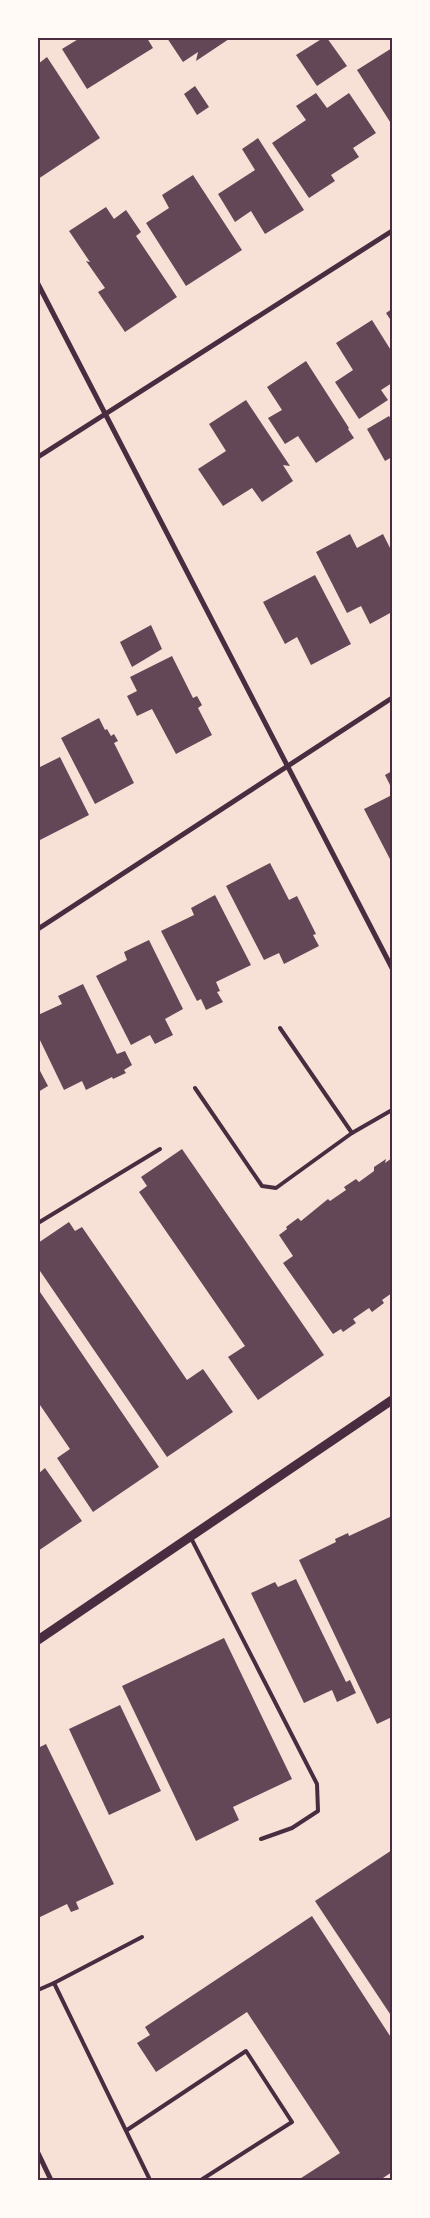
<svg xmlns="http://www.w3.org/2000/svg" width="430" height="2218" font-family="Poppins,sans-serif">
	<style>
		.building { fill: #644757 }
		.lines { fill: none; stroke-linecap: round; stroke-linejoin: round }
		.service { stroke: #4a2c40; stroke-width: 4 }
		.minor { stroke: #4a2c40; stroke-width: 5 }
		.tertiary { stroke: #4a2c40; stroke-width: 9 }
		.neatline { fill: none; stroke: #4a2c40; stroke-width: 2 }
	</style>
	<rect width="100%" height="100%" fill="#f7e1d7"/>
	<!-- building -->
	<g class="building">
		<polygon points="80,38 147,38 153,48 87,89 62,49"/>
		<polygon points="167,38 228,38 229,39 196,61 198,52 183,62"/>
		<polygon points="323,38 327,38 347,66 317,86 296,55"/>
		<polygon points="392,48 392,125 357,70"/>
		<polygon points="47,57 100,138 38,179 38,64"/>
		<polygon points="195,86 209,107 197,115 184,94"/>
		<polygon points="316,93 327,108 349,93 376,133 353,148 359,157 331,175 335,181 309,198 272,143 306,120 296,106"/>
		<polygon points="258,138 304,210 265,234 251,211 235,222 218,194 255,170 242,149"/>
		<polygon points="193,175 242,250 186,286 146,223 169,208 162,195"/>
		<polygon points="106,207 114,219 126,210 141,232 136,236 177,297 125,332 98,292 105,288 86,261 90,262 69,231"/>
		<polygon points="392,309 392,322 386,313"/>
		<polygon points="372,320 392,352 392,383 381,390 388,400 359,419 335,382 353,370 336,343"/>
		<polygon points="306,361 349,428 348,429 354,438 316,463 298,436 285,444 268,418 282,410 267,387"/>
		<polygon points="246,400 290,466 283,465 293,481 262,502 252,488 223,506 198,469 226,451 209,424"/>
		<polygon points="389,416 392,421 392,457 385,461 367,429"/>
		<polygon points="350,534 357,548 383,534 392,552 392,612 370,624 361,606 347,613 316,552"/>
		<polygon points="315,575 351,644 311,665 297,637 285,644 263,602"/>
		<polygon points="151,625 162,649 132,667 120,642"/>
		<polygon points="172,656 193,698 197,696 202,705 198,708 212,735 176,754 152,709 137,716 127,696 137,691 130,677"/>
		<polygon points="99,718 105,730 107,729 111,736 114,734 118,741 114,743 134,783 95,804 61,738"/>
		<polygon points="60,757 89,815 38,841 38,768"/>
		<polygon points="392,771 392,789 385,775"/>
		<polygon points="392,795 392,863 364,809"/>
		<polygon points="270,863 289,900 297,896 316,934 313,935 319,946 284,964 279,953 264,960 226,886"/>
		<polygon points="215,895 251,965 216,982 220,991 217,992 223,1002 206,1010 201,999 197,1001 161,931 194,915 191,908"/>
		<polygon points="149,940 183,1009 165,1019 173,1035 155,1044 150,1035 131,1045 96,976 127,960 124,952"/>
		<polygon points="83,984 117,1054 125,1051 132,1065 124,1070 126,1073 113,1079 112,1077 86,1090 82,1081 64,1090 38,1036 38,1015 62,1004 58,996"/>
		<polygon points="38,1067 48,1086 38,1092"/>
		<polygon points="182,1149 324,1355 258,1400 228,1357 245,1346 139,1192 147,1186 141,1177"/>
		<polygon points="392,1158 392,1293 382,1300 384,1303 372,1312 369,1308 353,1319 356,1323 343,1332 341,1329 333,1334 283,1263 293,1256 279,1235 287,1229 286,1227 298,1218 301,1221 328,1199 330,1201 346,1190 344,1187 356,1179 359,1182 374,1171 374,1167 386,1159 385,1163"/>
		<polygon points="69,1222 75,1231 82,1227 187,1380 203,1369 233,1412 167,1457 38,1268 38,1243"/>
		<polygon points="38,1289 159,1467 93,1512 57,1458 70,1449 38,1402"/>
		<polygon points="45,1468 82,1521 38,1551 38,1474"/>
		<polygon points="392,1516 392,1717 377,1724 299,1560 336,1542 335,1539 348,1533 349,1536"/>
		<polygon points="296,1579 346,1682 350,1680 356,1693 337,1702 332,1690 304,1703 251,1593 275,1582 278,1587"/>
		<polygon points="224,1638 292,1779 233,1807 239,1820 196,1841 122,1686"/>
		<polygon points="120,1705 161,1791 109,1815 69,1729"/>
		<polygon points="46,1744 114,1884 76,1902 79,1909 71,1912 67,1904 38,1918 38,1748"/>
		<polygon points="392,1850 392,2017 315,1901"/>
		<polygon points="312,1916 392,2039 392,2172 380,2180 298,2180 340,2153 247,2012 156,2072 137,2043 150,2035 145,2027"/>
	</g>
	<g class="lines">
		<!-- service -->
		<g class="service">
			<polyline points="280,1028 352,1133"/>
			<polyline points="195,1088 262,1186 276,1188 352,1133 392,1110"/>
			<polyline points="38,1223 160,1149"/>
			<polyline points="191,1538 317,1784 318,1811 292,1828 261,1839"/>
			<polyline points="54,1983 142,1937"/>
			<polyline points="38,1990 54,1983 150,2180"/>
			<polyline points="127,2130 246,2051 292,2122 201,2180"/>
		</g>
		<!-- minor -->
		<g class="minor">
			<polyline points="38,284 392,968"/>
			<polyline points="38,457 392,231"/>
			<polyline points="38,929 392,698"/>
			<polyline points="38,2153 51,2180"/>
		</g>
		<!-- tertiary -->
		<polyline class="tertiary" points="38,1640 392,1400"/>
	</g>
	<!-- border -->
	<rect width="430" height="2218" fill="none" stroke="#fffaf5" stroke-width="78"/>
	<rect x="39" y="39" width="352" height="2140" class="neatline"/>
</svg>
